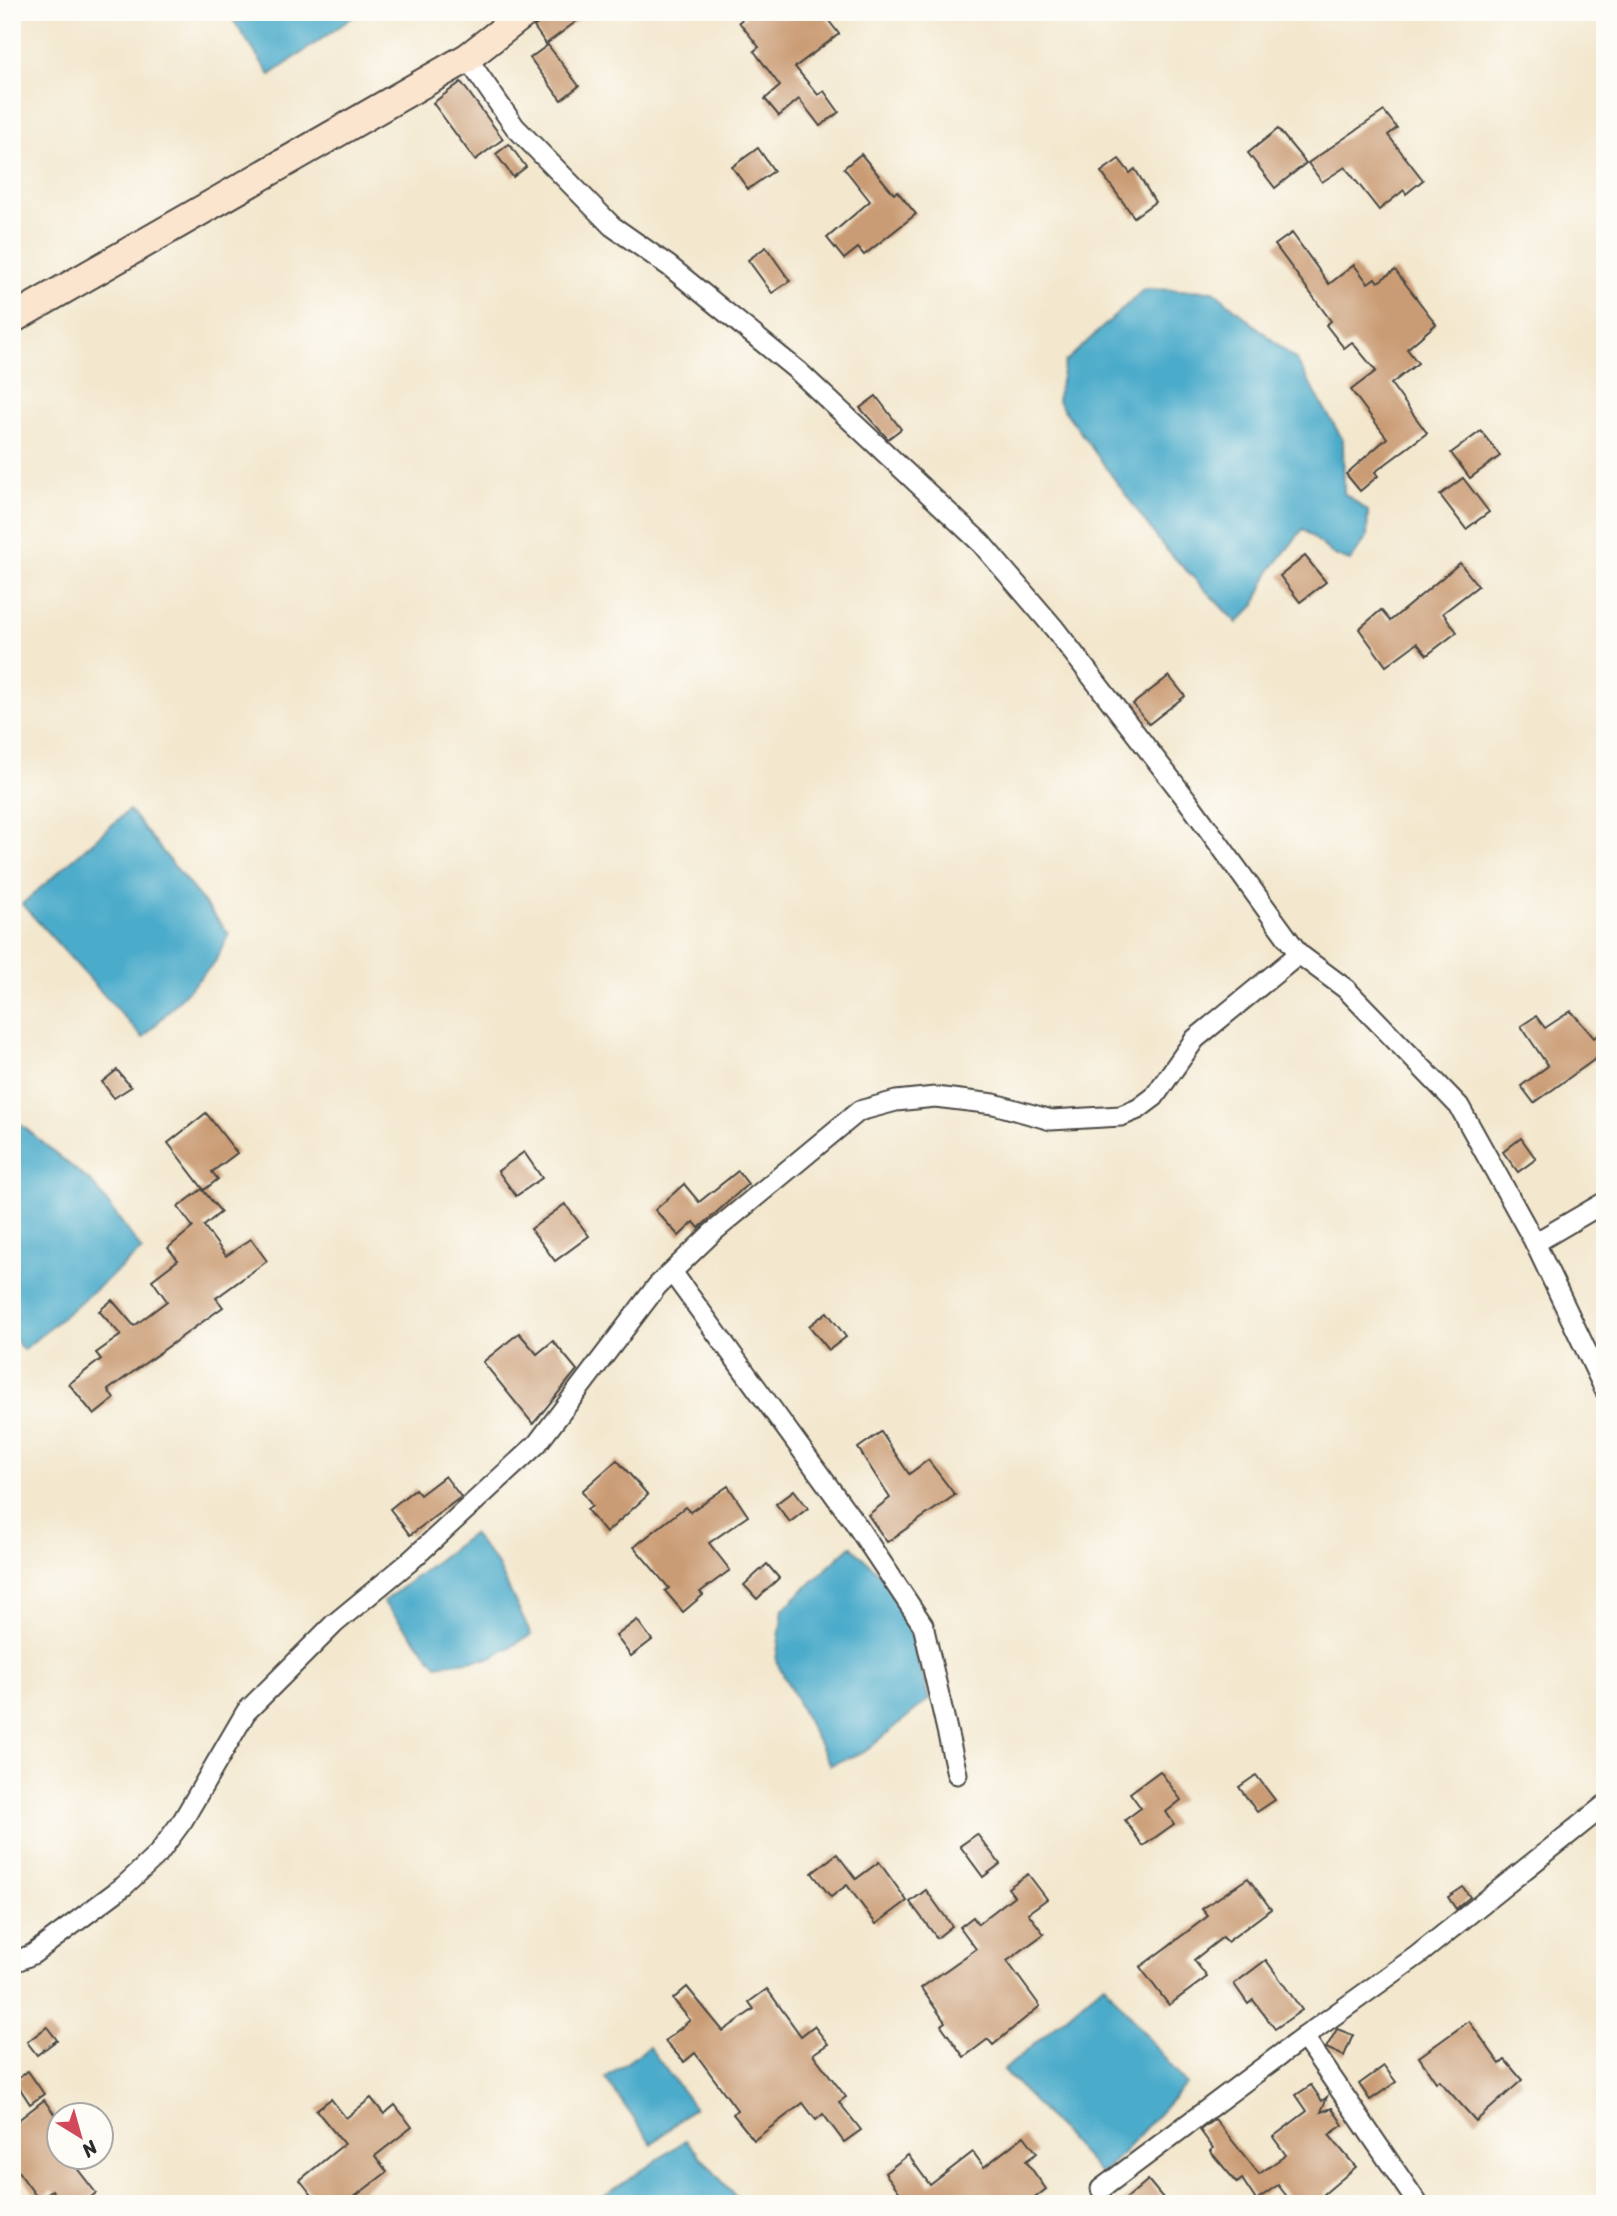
<svg xmlns="http://www.w3.org/2000/svg" width="1617" height="2216" font-family="Sriracha,sans-serif">
	<style>
		.water { fill: #4babca; stroke: #3b6b7a; stroke-width: 2 }
		.building { fill: #ca9c74 }
		.lines { fill: none; stroke-linecap: round; stroke-linejoin: round }
		.street-casing { stroke: #494743; stroke-width: 23 }
		.secondary-casing { stroke: #494743; stroke-width: 32 }
		.street { stroke: #fff; stroke-width: 19 }
		.secondary { stroke: #fce5cf; stroke-width: 28 }
	</style>
	<rect width="100%" height="100%" fill="#fdfcf7"/>
	<filter id="ink" filterUnits="userSpaceOnUse"><feTurbulence type="fractalNoise" baseFrequency=".0143" numOctaves="2"/><feDisplacementMap in="SourceGraphic" scale="14" xChannelSelector="R" yChannelSelector="G"/><feConvolveMatrix kernelMatrix="1 2 1 2 8 2 1 2 1" color-interpolation-filters="sRGB"/></filter>
	<filter id="wash" filterUnits="userSpaceOnUse"><feTurbulence type="fractalNoise" baseFrequency=".00686" numOctaves="4" result="noise"/><feDisplacementMap in="SourceGraphic" scale="28" xChannelSelector="R" yChannelSelector="G"/><feGaussianBlur stdDeviation="1.57" result="paint"/><feColorMatrix in="noise" values="0 0 0 0 0 0 0 0 0 0 0 0 0 0 0 0 0 1.4 0 .05"/><feComposite in="paint" operator="in"/></filter>
	<g filter="url(#wash)">
		<rect width="100%" height="100%" fill="#f3e7cd"/>
		<!-- water -->
		<g class="water">
			<polygon points="228,12 360,12 270,75"/>
			<polygon points="1144,289 1214,291 1296,360 1343,440 1344,493 1368,511 1367,537 1350,561 1334,555 1303,529 1270,571 1254,606 1237,623 1163,546 1057,400 1065,362"/>
			<polygon points="129,810 229,934 215,962 143,1038 22,904"/>
			<polygon points="19,1123 94,1185 142,1250 23,1350 12,1335 12,1125"/>
			<polygon points="472,1534 497,1564 531,1635 491,1658 437,1665 383,1602"/>
			<polygon points="851,1546 899,1593 929,1699 866,1751 830,1765 776,1661 783,1609"/>
			<polygon points="1104,1984 1186,2084 1102,2175 1004,2070"/>
			<polygon points="649,2047 694,2107 652,2144 605,2078"/>
			<polygon points="686,2140 742,2204 593,2204"/>
		</g>
		<g id="blocks">
			<!-- building -->
			<g class="building">
				<polygon points="550,12 589,12 546,44 534,27"/>
				<polygon points="751,12 822,12 839,34 795,67 818,95 824,91 839,112 820,126 799,99 779,116 765,99 780,86 754,51 759,47 739,22"/>
				<polygon points="548,45 579,86 561,100 530,58"/>
				<polygon points="461,82 503,139 475,160 433,103"/>
				<polygon points="1384,111 1397,128 1388,135 1423,180 1406,194 1404,190 1379,210 1345,167 1322,182 1308,163"/>
				<polygon points="1278,129 1306,163 1275,188 1248,153"/>
				<polygon points="509,144 526,167 513,177 496,154"/>
				<polygon points="758,148 774,171 748,189 732,167"/>
				<polygon points="861,154 894,194 897,191 916,214 864,255 858,248 844,259 827,238 870,201 844,168"/>
				<polygon points="1119,159 1130,173 1135,169 1155,202 1134,217 1101,172"/>
				<polygon points="1292,233 1329,284 1354,265 1368,283 1375,278 1378,282 1395,270 1436,324 1407,349 1418,363 1391,384 1427,433 1375,472 1378,476 1360,491 1346,474 1387,438 1351,390 1376,371 1352,342 1344,348 1326,325 1331,321 1275,245"/>
				<polygon points="766,247 790,281 772,293 748,260"/>
				<polygon points="876,396 901,429 888,439 860,408"/>
				<polygon points="1481,431 1500,456 1470,478 1451,453"/>
				<polygon points="1463,478 1489,512 1466,529 1440,495"/>
				<polygon points="1305,556 1326,582 1300,602 1280,576"/>
				<polygon points="1460,563 1478,586 1443,613 1457,632 1427,655 1417,643 1386,666 1359,629 1381,610 1390,621"/>
				<polygon points="1169,676 1185,696 1149,724 1133,704"/>
				<polygon points="1571,1011 1594,1038 1605,1030 1605,1052 1534,1103 1521,1086 1548,1066 1521,1026 1536,1016 1545,1028"/>
				<polygon points="117,1070 131,1087 114,1098 102,1082"/>
				<polygon points="206,1113 237,1153 212,1172 218,1179 204,1190 168,1143"/>
				<polygon points="1521,1138 1536,1159 1518,1172 1503,1152"/>
				<polygon points="524,1152 542,1178 516,1196 498,1171"/>
				<polygon points="738,1171 748,1184 699,1228 694,1222 679,1236 655,1210 684,1184 699,1202"/>
				<polygon points="202,1189 221,1212 204,1226 226,1256 251,1239 267,1261 216,1298 223,1307 108,1390 114,1399 94,1415 69,1384 101,1359 96,1353 121,1335 99,1311 112,1300 134,1326 167,1301 152,1280 178,1260 168,1248 193,1227 178,1207"/>
				<polygon points="565,1204 589,1236 555,1261 531,1229"/>
				<polygon points="827,1312 846,1337 829,1350 809,1326"/>
				<polygon points="519,1333 537,1354 553,1341 577,1370 533,1424 483,1362"/>
				<polygon points="881,1432 909,1474 928,1460 955,1495 887,1542 868,1515 890,1498 858,1448"/>
				<polygon points="617,1460 648,1495 606,1533 587,1510 592,1506 582,1491"/>
				<polygon points="445,1476 461,1497 410,1535 390,1509 415,1489 420,1495"/>
				<polygon points="728,1486 748,1516 709,1543 730,1570 700,1592 703,1595 683,1612 665,1591 669,1588 634,1547 685,1507 690,1512"/>
				<polygon points="794,1490 808,1508 790,1522 776,1504"/>
				<polygon points="767,1564 779,1578 757,1599 744,1585"/>
				<polygon points="637,1620 652,1640 631,1656 616,1636"/>
				<polygon points="1160,1771 1181,1800 1166,1812 1174,1824 1143,1846 1125,1820 1141,1808 1130,1793"/>
				<polygon points="1256,1775 1275,1800 1257,1812 1239,1787"/>
				<polygon points="977,1834 1000,1864 983,1877 960,1846"/>
				<polygon points="837,1854 856,1879 879,1862 907,1901 876,1924 847,1885 831,1897 812,1873"/>
				<polygon points="1028,1874 1047,1899 1028,1913 1044,1934 1007,1961 1040,2006 993,2045 988,2039 964,2057 941,2025 945,2022 921,1988 976,1949 960,1927 973,1917 978,1924 1014,1896 1008,1888"/>
				<polygon points="1248,1878 1271,1909 1227,1942 1223,1937 1194,1960 1207,1977 1169,2005 1140,1967 1208,1916 1202,1909"/>
				<polygon points="1463,1887 1470,1897 1456,1909 1448,1897"/>
				<polygon points="926,1890 952,1926 937,1938 910,1902"/>
				<polygon points="1266,1960 1302,2010 1275,2029 1253,2000 1248,2004 1234,1984"/>
				<polygon points="687,1987 723,2031 754,2009 749,2002 767,1989 801,2036 814,2026 828,2044 813,2054 846,2097 839,2102 861,2130 844,2142 823,2114 816,2120 803,2103 754,2140 733,2114 737,2110 695,2053 684,2062 665,2041 690,2020 673,1999"/>
				<polygon points="1469,2021 1500,2064 1505,2060 1522,2080 1476,2121 1439,2080 1436,2082 1419,2057"/>
				<polygon points="47,2027 57,2040 37,2055 27,2042"/>
				<polygon points="1337,2029 1353,2035 1344,2056 1326,2048"/>
				<polygon points="1384,2066 1396,2082 1370,2100 1359,2084"/>
				<polygon points="28,2071 44,2094 30,2104 15,2081"/>
				<polygon points="1311,2085 1322,2101 1327,2097 1321,2112 1332,2108 1343,2125 1329,2135 1356,2167 1324,2194 1327,2197 1318,2204 1293,2204 1278,2185 1256,2200 1242,2179 1237,2183 1210,2151 1213,2148 1200,2130 1215,2119 1259,2174 1286,2155 1273,2137 1307,2111 1296,2095"/>
				<polygon points="371,2098 384,2114 395,2105 412,2127 375,2156 387,2172 345,2204 319,2204 300,2180 344,2144 316,2110 331,2099 346,2118"/>
				<polygon points="44,2100 60,2122 60,2157 89,2157 76,2167 96,2193 82,2204 62,2204 52,2190 39,2200 12,2163 12,2125"/>
				<polygon points="1024,2136 1037,2153 1026,2161 1046,2189 1027,2204 905,2204 907,2202 885,2173 908,2155 930,2185 973,2152 984,2167"/>
				<polygon points="1148,2180 1168,2204 1120,2204"/>
			</g>
		</g>
	</g>
	<g filter="url(#ink)">
		<use href="#blocks" fill-opacity="0" stroke="#494743" stroke-width="2"/>
		<g class="lines">
			<defs>
				<g id="street">
					<polyline points="467,58 515,127 612,226 669,266 798,371 981,543 1054,628 1187,800 1299,954"/>
					<polyline points="1535,1243 1605,1202"/>
					<polyline points="672,1272 855,1523 923,1625 957,1774"/>
					<polyline points="12,1963 33,1954 124,1886 158,1854 183,1820 246,1712 334,1624 408,1563 537,1444 657,1286 712,1233 859,1111 896,1101 935,1097 994,1104 1051,1120 1121,1116 1138,1109 1154,1097 1195,1039 1299,954 1346,989 1459,1106 1535,1243 1605,1390"/>
					<polyline points="1101,2189 1304,2037"/>
					<polyline points="1418,2204 1304,2037 1418,1955 1605,1805"/>
				</g>
				<polyline id="secondary" points="12,319 467,58 526,12"/>
			</defs>
			<!-- street casing -->
			<use href="#street" class="street-casing"/>
			<!-- secondary casing -->
			<use href="#secondary" class="secondary-casing"/>
			<!-- street -->
			<use href="#street" class="street"/>
			<!-- secondary -->
			<use href="#secondary" class="secondary"/>
		</g>
	</g>
	<!-- margin -->
	<rect width="1617" height="2216" fill="none" stroke="#fdfcf7" stroke-width="42"/>
	<!-- north arrow -->
	<g transform="translate(80 2136) rotate(143)"><circle r="33" fill="#fdfcf7" stroke="#a9a8a5" stroke-width="2"/>
	<path d="M0-5L12 26L0 18L-12 26Z" fill="#d1495b"/>
	<text y="-10" font-size="19" font-weight="bold" text-anchor="middle" fill="#2b2b2b">N</text>
	</g>
</svg>
